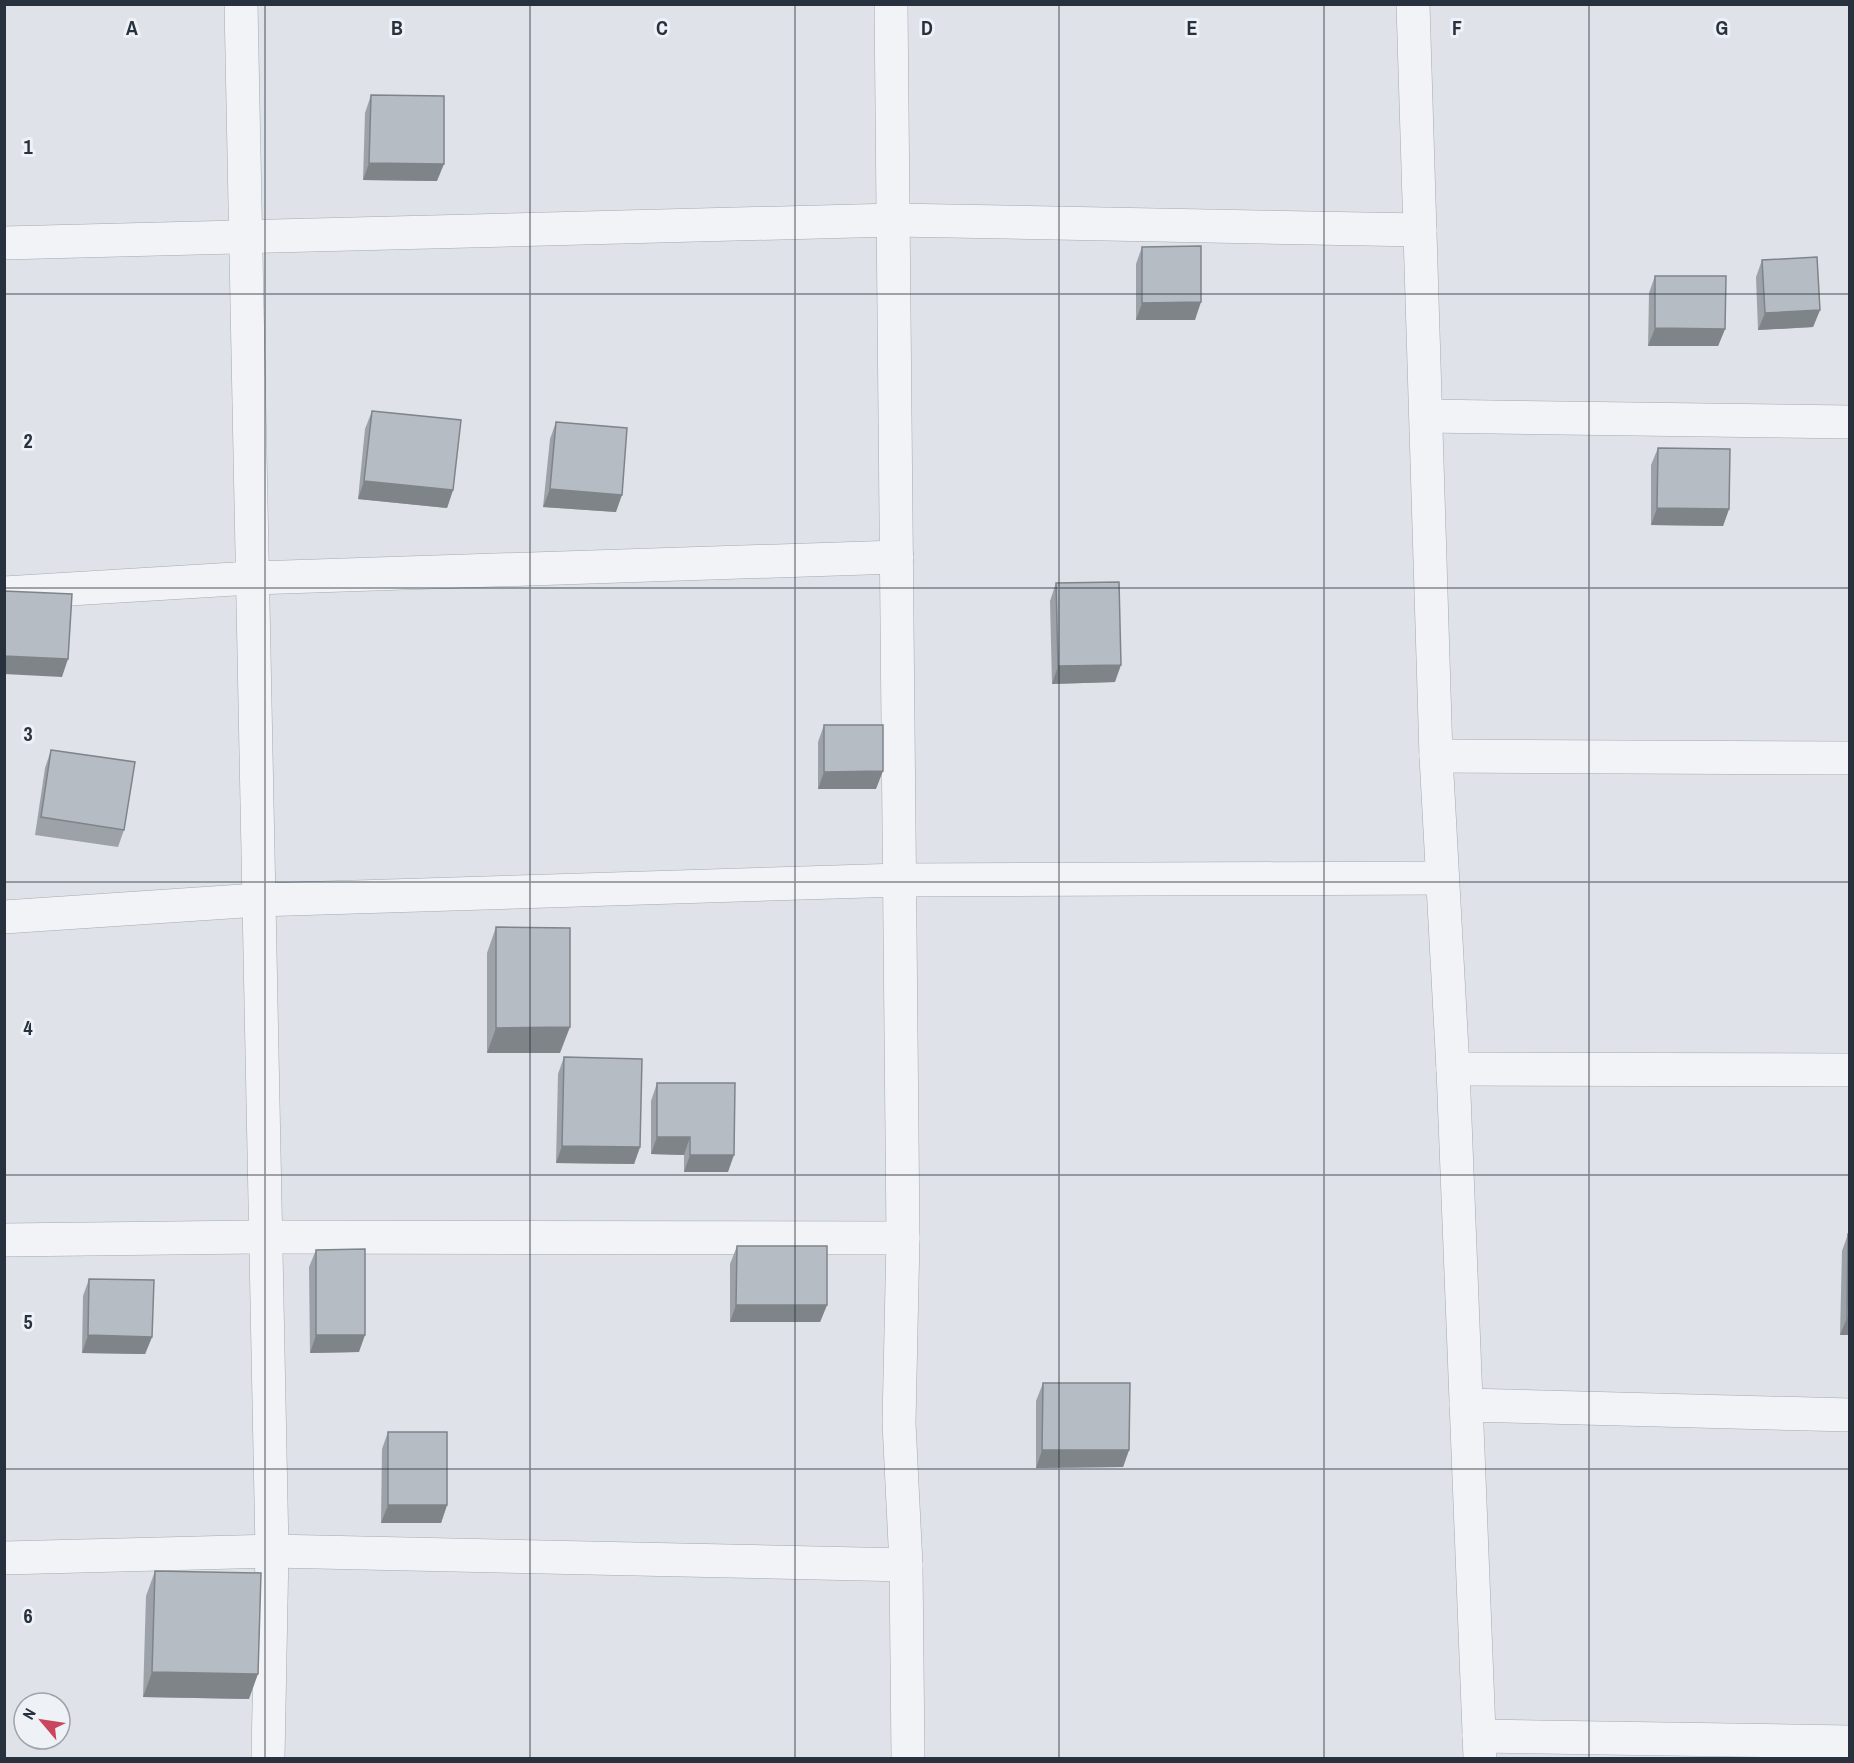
<svg xmlns="http://www.w3.org/2000/svg" width="1854" height="1763" font-family="'Archivo Narrow',sans-serif">
	<style>
		.lines { fill: none; stroke-linecap: round; stroke-linejoin: round }
		.minor-casing { stroke: #a4a9b2; stroke-width: 34 }
		.minor { stroke: #f1f3f6; stroke-width: 33 }
		.wall { fill: #9da2a9 }
		.shaded-wall { fill: #7f8489 }
		.building { fill: #b6bcc4; stroke: #7f8489; stroke-width: 1.5 }
		.grid { fill: none; stroke: #28313e; stroke-width: 1.5; stroke-opacity: 0.55 }
		.grid-label { font-size: 20px; text-anchor: middle; font-weight: bold; fill: #28313e; stroke: #eef1f5; stroke-width: 6; stroke-linejoin: round; paint-order: stroke }
	</style>
	<rect width="100%" height="100%" fill="#dfe2e8"/>
	<g class="lines">
		<defs>
			<g id="minor">
				<polyline points="241,4 272,1551 268,1758"/>
				<polyline points="891,4 903,1238 899,1423 906,1565 908,1758"/>
				<polyline points="1413,4 1436,756 1453,1069 1480,1758"/>
				<polyline points="4,243 894,220 1420,230"/>
				<polyline points="1426,416 1850,422"/>
				<polyline points="4,593 251,578 897,557"/>
				<polyline points="1436,756 1850,758"/>
				<polyline points="4,917 258,900 900,880 1441,878"/>
				<polyline points="1453,1069 1850,1070"/>
				<polyline points="4,1240 265,1237 903,1238"/>
				<polyline points="1466,1405 1850,1415"/>
				<polyline points="4,1558 272,1551 906,1565"/>
				<polyline points="1479,1736 1850,1742"/>
			</g>
		</defs>
		<!-- minor casing -->
		<use href="#minor" class="minor-casing"/>
		<!-- minor -->
		<use href="#minor" class="minor"/>
	</g>
	<!-- wall -->
	<g class="wall">
		<polygon points="371,95 437,181 363,180 365,113"/>
		<polygon points="1142,247 1195,320 1136,320 1136,264"/>
		<polygon points="1762,260 1820,310 1813,327 1758,330 1756,277"/>
		<polygon points="1655,276 1725,329 1718,346 1648,346 1649,293"/>
		<polygon points="372,411 453,490 447,508 358,499 365,429"/>
		<polygon points="556,422 616,512 543,507 550,439"/>
		<polygon points="1658,448 1729,509 1723,526 1651,525 1651,465"/>
		<polygon points="1056,583 1115,682 1052,684 1050,601"/>
		<polygon points="824,725 876,789 818,789 818,742"/>
		<polygon points="51,750 124,830 118,847 35,835 45,768"/>
		<polygon points="496,927 560,1053 487,1053 487,953"/>
		<polygon points="564,1057 640,1147 634,1164 556,1163 558,1074"/>
		<polygon points="657,1083 728,1172 684,1172 684,1155 651,1154 651,1101"/>
		<polygon points="1848,1234 1850,1335 1840,1335 1842,1251"/>
		<polygon points="737,1246 827,1305 820,1322 730,1322 730,1264"/>
		<polygon points="316,1250 359,1352 310,1353 309,1267"/>
		<polygon points="89,1279 152,1337 145,1354 82,1353 83,1296"/>
		<polygon points="1043,1383 1129,1450 1123,1467 1036,1468 1036,1401"/>
		<polygon points="388,1432 447,1505 441,1523 381,1523 382,1449"/>
		<polygon points="155,1571 249,1699 143,1697 146,1596"/>
	</g>
	<!-- shaded-wall -->
	<g class="shaded-wall">
		<polygon points="369,163 444,164 437,181 363,180"/>
		<polygon points="1201,302 1195,320 1136,320 1142,303"/>
		<polygon points="1820,310 1813,327 1758,330 1765,313"/>
		<polygon points="1655,328 1725,329 1718,346 1648,346"/>
		<polygon points="364,481 453,490 447,508 358,499"/>
		<polygon points="550,489 622,495 616,512 543,507"/>
		<polygon points="1657,508 1729,509 1723,526 1651,525"/>
		<polygon points="4,656 68,659 62,677 4,674"/>
		<polygon points="1121,665 1115,682 1052,684 1058,666"/>
		<polygon points="883,771 876,789 818,789 824,772"/>
		<polygon points="570,1027 560,1053 487,1053 496,1028"/>
		<polygon points="657,1137 690,1137 684,1155 651,1154"/>
		<polygon points="562,1146 640,1147 634,1164 556,1163"/>
		<polygon points="690,1155 734,1155 728,1172 684,1172"/>
		<polygon points="736,1305 827,1305 820,1322 730,1322"/>
		<polygon points="1847,1318 1850,1318 1850,1335 1840,1335"/>
		<polygon points="88,1335 152,1337 145,1354 82,1353"/>
		<polygon points="316,1335 365,1335 359,1352 310,1353"/>
		<polygon points="1042,1450 1129,1450 1123,1467 1036,1468"/>
		<polygon points="388,1505 447,1505 441,1523 381,1523"/>
		<polygon points="152,1672 258,1674 249,1699 143,1697"/>
	</g>
	<!-- building -->
	<g class="building">
		<polygon points="371,95 444,96 444,164 369,163"/>
		<polygon points="1201,246 1201,302 1142,303 1142,247"/>
		<polygon points="1817,257 1820,310 1765,313 1762,260"/>
		<polygon points="1655,276 1726,276 1725,329 1655,328"/>
		<polygon points="372,411 461,420 453,490 364,481"/>
		<polygon points="556,422 627,428 622,495 550,489"/>
		<polygon points="1658,448 1730,449 1729,509 1657,508"/>
		<polygon points="1119,582 1121,665 1058,666 1056,583"/>
		<polygon points="4,591 72,594 68,659 4,656"/>
		<polygon points="824,725 883,725 883,771 824,772"/>
		<polygon points="51,750 135,762 124,830 41,817"/>
		<polygon points="496,927 570,928 570,1027 496,1028"/>
		<polygon points="564,1057 642,1059 640,1147 562,1146"/>
		<polygon points="657,1083 735,1083 734,1155 690,1155 690,1137 657,1137"/>
		<polygon points="1848,1234 1850,1234 1850,1318 1847,1318"/>
		<polygon points="737,1246 827,1246 827,1305 736,1305"/>
		<polygon points="365,1249 365,1335 316,1335 316,1250"/>
		<polygon points="89,1279 154,1280 152,1337 88,1335"/>
		<polygon points="1043,1383 1130,1383 1129,1450 1042,1450"/>
		<rect x="388" y="1432" width="59" height="73"/>
		<polygon points="155,1571 261,1573 258,1674 152,1672"/>
	</g>
	<!-- grid -->
	<path class="grid" d="M265 4V1758M530 4V1758M795 4V1758M1059 4V1758M1324 4V1758M1589 4V1758M4 294H1850M4 588H1850M4 882H1850M4 1175H1850M4 1469H1850"/>
	<g class="grid-label">
		<text x="132" y="35">A</text>
		<text x="397" y="35">B</text>
		<text x="662" y="35">C</text>
		<text x="927" y="35">D</text>
		<text x="1192" y="35">E</text>
		<text x="1457" y="35">F</text>
		<text x="1722" y="35">G</text>
		<text x="28" y="154">1</text>
		<text x="28" y="448">2</text>
		<text x="28" y="741">3</text>
		<text x="28" y="1035">4</text>
		<text x="28" y="1329">5</text>
		<text x="28" y="1623">6</text>
	</g>
	<!-- border -->
	<rect width="1854" height="1763" fill="none" stroke="#28313e" stroke-width="12"/>
	<!-- north arrow -->
	<g transform="translate(42 1721) rotate(299)"><circle r="28" fill="#eef1f5" stroke="#9fa4ac" stroke-width="1.5"/>
	<path d="M0-4.5L10 22L0 15L-10 22Z" fill="#ca465e"/>
	<text y="-9" font-size="16" font-weight="bold" text-anchor="middle" fill="#28313e">N</text>
	</g>
</svg>
